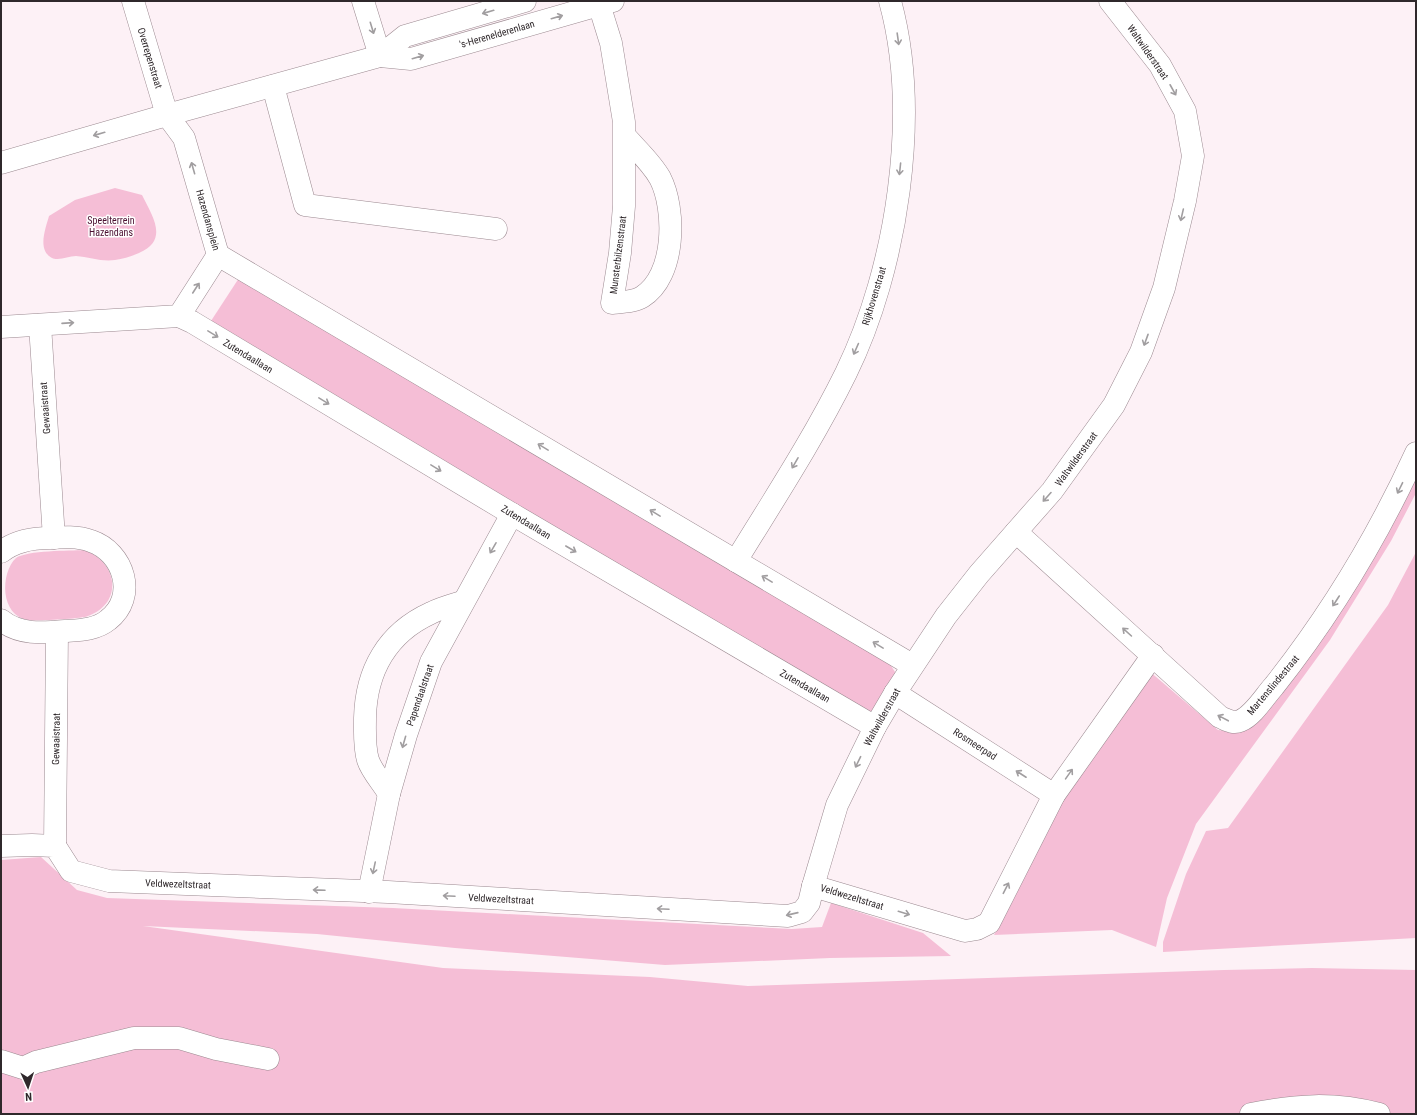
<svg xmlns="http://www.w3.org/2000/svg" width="1417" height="1115" font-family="'Roboto Condensed',sans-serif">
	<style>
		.green { fill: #f5bed6 }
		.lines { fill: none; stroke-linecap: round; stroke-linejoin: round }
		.minor-casing { stroke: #9b8990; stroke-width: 23 }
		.minor { stroke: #fff; stroke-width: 22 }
		.oneway { stroke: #a19ea0 }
		.labels { text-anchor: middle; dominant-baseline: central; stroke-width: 3; stroke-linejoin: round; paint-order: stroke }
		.street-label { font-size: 10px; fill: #2f282b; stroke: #fff }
		.park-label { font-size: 10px; fill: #4b1031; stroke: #fff }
	</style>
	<rect width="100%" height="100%" fill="#fdf1f6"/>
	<!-- green -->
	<g class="green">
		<path d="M115 188 142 195C153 217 169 240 139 253 132 256 123 259 115 260 102 262 89 257 76 256 67 256 57 263 49 256 38 247 46 227 49 216L75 200Z"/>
		<polygon points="239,278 890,664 895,672 895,681 872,713 209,324"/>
		<polygon points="1416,474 1416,493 1391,541 1330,640 1196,824 1167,898 1156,947 1112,930 994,935 1011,903 1038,840 1075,779 1148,670 1218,730 1228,731 1242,729"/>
		<path d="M84 550C118 562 124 603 88 616 81 619 36 621 28 620 0 616 0 573 16 558 28 550 69 551 84 550Z"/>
		<polygon points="1416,552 1416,938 1163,952 1163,942 1186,874 1206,831 1228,828 1388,605"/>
		<polygon points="41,857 77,890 107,898 393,908 792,929 822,927 831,903 923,933 951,956 830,958 665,965 455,948 317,934 143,926 443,968 650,977 748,986 1224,970 1312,968 1416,970 1416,1114 1,1114 1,860"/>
	</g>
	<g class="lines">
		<defs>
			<g id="minor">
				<polyline points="133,1 167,115 380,56 411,59 613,1"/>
				<polyline points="363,1 380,56"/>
				<path d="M598 1 611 43 624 122V206L620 253 612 303C622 302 634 302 642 297 676 276 676 209 660 178 651 162 636 149 624 135"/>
				<polyline points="380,56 405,36 525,1"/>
				<polyline points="273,86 305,205 496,229"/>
				<polyline points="1,163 167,115 184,138 218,255 179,316 1,327"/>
				<polyline points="218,255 912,665"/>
				<polyline points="179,316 192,322 512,514 875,727"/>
				<polyline points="40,325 54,538"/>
				<path d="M1016 532 1220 717C1227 720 1233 724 1240 721 1254 715 1264 697 1274 686 1331 614 1378 536 1416 453"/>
				<path d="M1 552C15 541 31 538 49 538 63 537 78 536 91 541 124 552 138 597 108 620 96 630 79 630 65 631 42 633 19 635 1 620"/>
				<path d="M736 561C774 499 814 438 846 373 897 269 921 114 890 1"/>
				<polyline points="895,693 1054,795"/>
				<path d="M389 794C383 783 372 772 368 760 364 747 365 731 365 718 366 671 387 633 431 613 441 608 452 605 462 602"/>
				<polyline points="1,846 32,845 55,846 71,871 109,881 388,892 788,916 802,912 809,903 813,886 837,805 875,727 895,693 946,616 979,574 1052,491 1114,405 1141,352 1164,288 1185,201 1193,156 1185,111 1160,65 1110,1"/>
				<polyline points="55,846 57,632"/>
				<polyline points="813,886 965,931 977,929 989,923 1054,795 1153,655"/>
				<polyline points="369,892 389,794 406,735 431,662 512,514"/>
				<polyline points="1,1061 23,1068 36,1062 134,1038 179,1038 216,1049 268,1059"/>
				<path d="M1251 1114C1297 1105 1333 1102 1379 1114"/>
			</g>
		</defs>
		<!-- minor casing -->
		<use href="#minor" class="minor-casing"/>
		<!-- minor -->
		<use href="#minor" class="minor"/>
	</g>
	<!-- one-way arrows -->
	<defs><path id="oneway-shaft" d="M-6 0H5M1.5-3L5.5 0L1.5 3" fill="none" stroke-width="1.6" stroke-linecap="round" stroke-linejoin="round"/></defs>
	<g class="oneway">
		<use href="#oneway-shaft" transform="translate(488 12) rotate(164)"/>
		<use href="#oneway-shaft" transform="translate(557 17) rotate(-16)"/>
		<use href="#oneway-shaft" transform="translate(372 28) rotate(73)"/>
		<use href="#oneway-shaft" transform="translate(898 39) rotate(82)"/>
		<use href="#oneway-shaft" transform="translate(418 57) rotate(-16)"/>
		<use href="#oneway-shaft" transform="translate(1173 90) rotate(61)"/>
		<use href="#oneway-shaft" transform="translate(99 134) rotate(164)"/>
		<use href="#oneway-shaft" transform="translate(193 168) rotate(-106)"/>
		<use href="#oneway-shaft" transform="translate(900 169) rotate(96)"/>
		<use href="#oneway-shaft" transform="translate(1182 215) rotate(103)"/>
		<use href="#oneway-shaft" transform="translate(196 288) rotate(-57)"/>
		<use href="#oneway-shaft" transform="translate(68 323) rotate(-4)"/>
		<use href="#oneway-shaft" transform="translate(213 334) rotate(31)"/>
		<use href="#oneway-shaft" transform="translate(1146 340) rotate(110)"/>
		<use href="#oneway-shaft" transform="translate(856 349) rotate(114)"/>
		<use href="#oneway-shaft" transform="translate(324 401) rotate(31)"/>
		<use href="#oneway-shaft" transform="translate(543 447) rotate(-149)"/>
		<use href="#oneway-shaft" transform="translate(795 463) rotate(120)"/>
		<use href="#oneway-shaft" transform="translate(436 468) rotate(31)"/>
		<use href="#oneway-shaft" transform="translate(1400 488) rotate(116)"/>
		<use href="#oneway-shaft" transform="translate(1047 497) rotate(132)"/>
		<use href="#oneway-shaft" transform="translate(655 513) rotate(-149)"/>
		<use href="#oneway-shaft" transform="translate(493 548) rotate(120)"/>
		<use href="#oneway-shaft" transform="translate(571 549) rotate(30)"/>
		<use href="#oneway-shaft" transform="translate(767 579) rotate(-149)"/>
		<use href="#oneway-shaft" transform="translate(1336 601) rotate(123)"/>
		<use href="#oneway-shaft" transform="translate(1127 632) rotate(-138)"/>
		<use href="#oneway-shaft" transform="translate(878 645) rotate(-149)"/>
		<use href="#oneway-shaft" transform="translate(1223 718) rotate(-152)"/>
		<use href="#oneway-shaft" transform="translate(404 742) rotate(106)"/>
		<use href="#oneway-shaft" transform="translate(858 762) rotate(116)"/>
		<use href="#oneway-shaft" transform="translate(1021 774) rotate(-147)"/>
		<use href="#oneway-shaft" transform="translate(1069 774) rotate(-55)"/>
		<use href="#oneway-shaft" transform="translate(374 868) rotate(102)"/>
		<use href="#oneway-shaft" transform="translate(1006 888) rotate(-63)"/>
		<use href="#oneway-shaft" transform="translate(319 890) rotate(-178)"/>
		<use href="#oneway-shaft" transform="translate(449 896) rotate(-177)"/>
		<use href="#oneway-shaft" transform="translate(663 909) rotate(-177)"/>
		<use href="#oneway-shaft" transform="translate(904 913) rotate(17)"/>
		<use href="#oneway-shaft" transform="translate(792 914) rotate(167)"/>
	</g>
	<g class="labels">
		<!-- street labels -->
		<g class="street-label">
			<text transform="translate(497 34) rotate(-16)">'s-Herenelderenlaan</text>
			<text transform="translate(1148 52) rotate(55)">Waltwilderstraat</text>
			<text transform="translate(150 58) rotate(73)">Overrepenstraat</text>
			<text transform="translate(208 220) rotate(74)">Hazendansplein</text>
			<text transform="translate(618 255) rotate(-83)">Munsterbilzenstraat</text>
			<text transform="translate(874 296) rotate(-73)">Rijkhovenstraat</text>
			<text transform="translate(248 356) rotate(31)">Zutendaallaan</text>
			<text transform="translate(45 408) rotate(-94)">Gewaaistraat</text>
			<text transform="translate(1076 459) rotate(-54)">Waltwilderstraat</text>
			<text transform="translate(526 522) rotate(31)">Zutendaallaan</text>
			<text transform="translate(1273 685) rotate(-50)">Martenslindestraat</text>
			<text transform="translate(805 686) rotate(30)">Zutendaallaan</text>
			<text transform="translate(420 695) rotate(-71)">Papendaalstraat</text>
			<text transform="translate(882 717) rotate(-61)">Waltwilderstraat</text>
			<text transform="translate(56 739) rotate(-89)">Gewaaistraat</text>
			<text transform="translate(975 744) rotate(33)">Rosmeerpad</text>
			<text transform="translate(178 884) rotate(2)">Veldwezeltstraat</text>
			<text transform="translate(852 897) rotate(17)">Veldwezeltstraat</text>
			<text transform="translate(501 899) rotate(3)">Veldwezeltstraat</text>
		</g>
		<!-- park labels -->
		<g class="park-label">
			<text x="111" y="220">Speelterrein<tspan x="111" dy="12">Hazendans</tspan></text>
		</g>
	</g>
	<!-- border -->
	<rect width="1417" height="1115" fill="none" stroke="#2f282b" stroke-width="4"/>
	<!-- north arrow -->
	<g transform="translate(28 1087) rotate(177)" stroke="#ffffff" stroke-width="3" paint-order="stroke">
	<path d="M0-3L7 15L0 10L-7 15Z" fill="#2f282b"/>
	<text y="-6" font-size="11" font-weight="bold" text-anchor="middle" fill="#2f282b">N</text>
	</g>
</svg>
